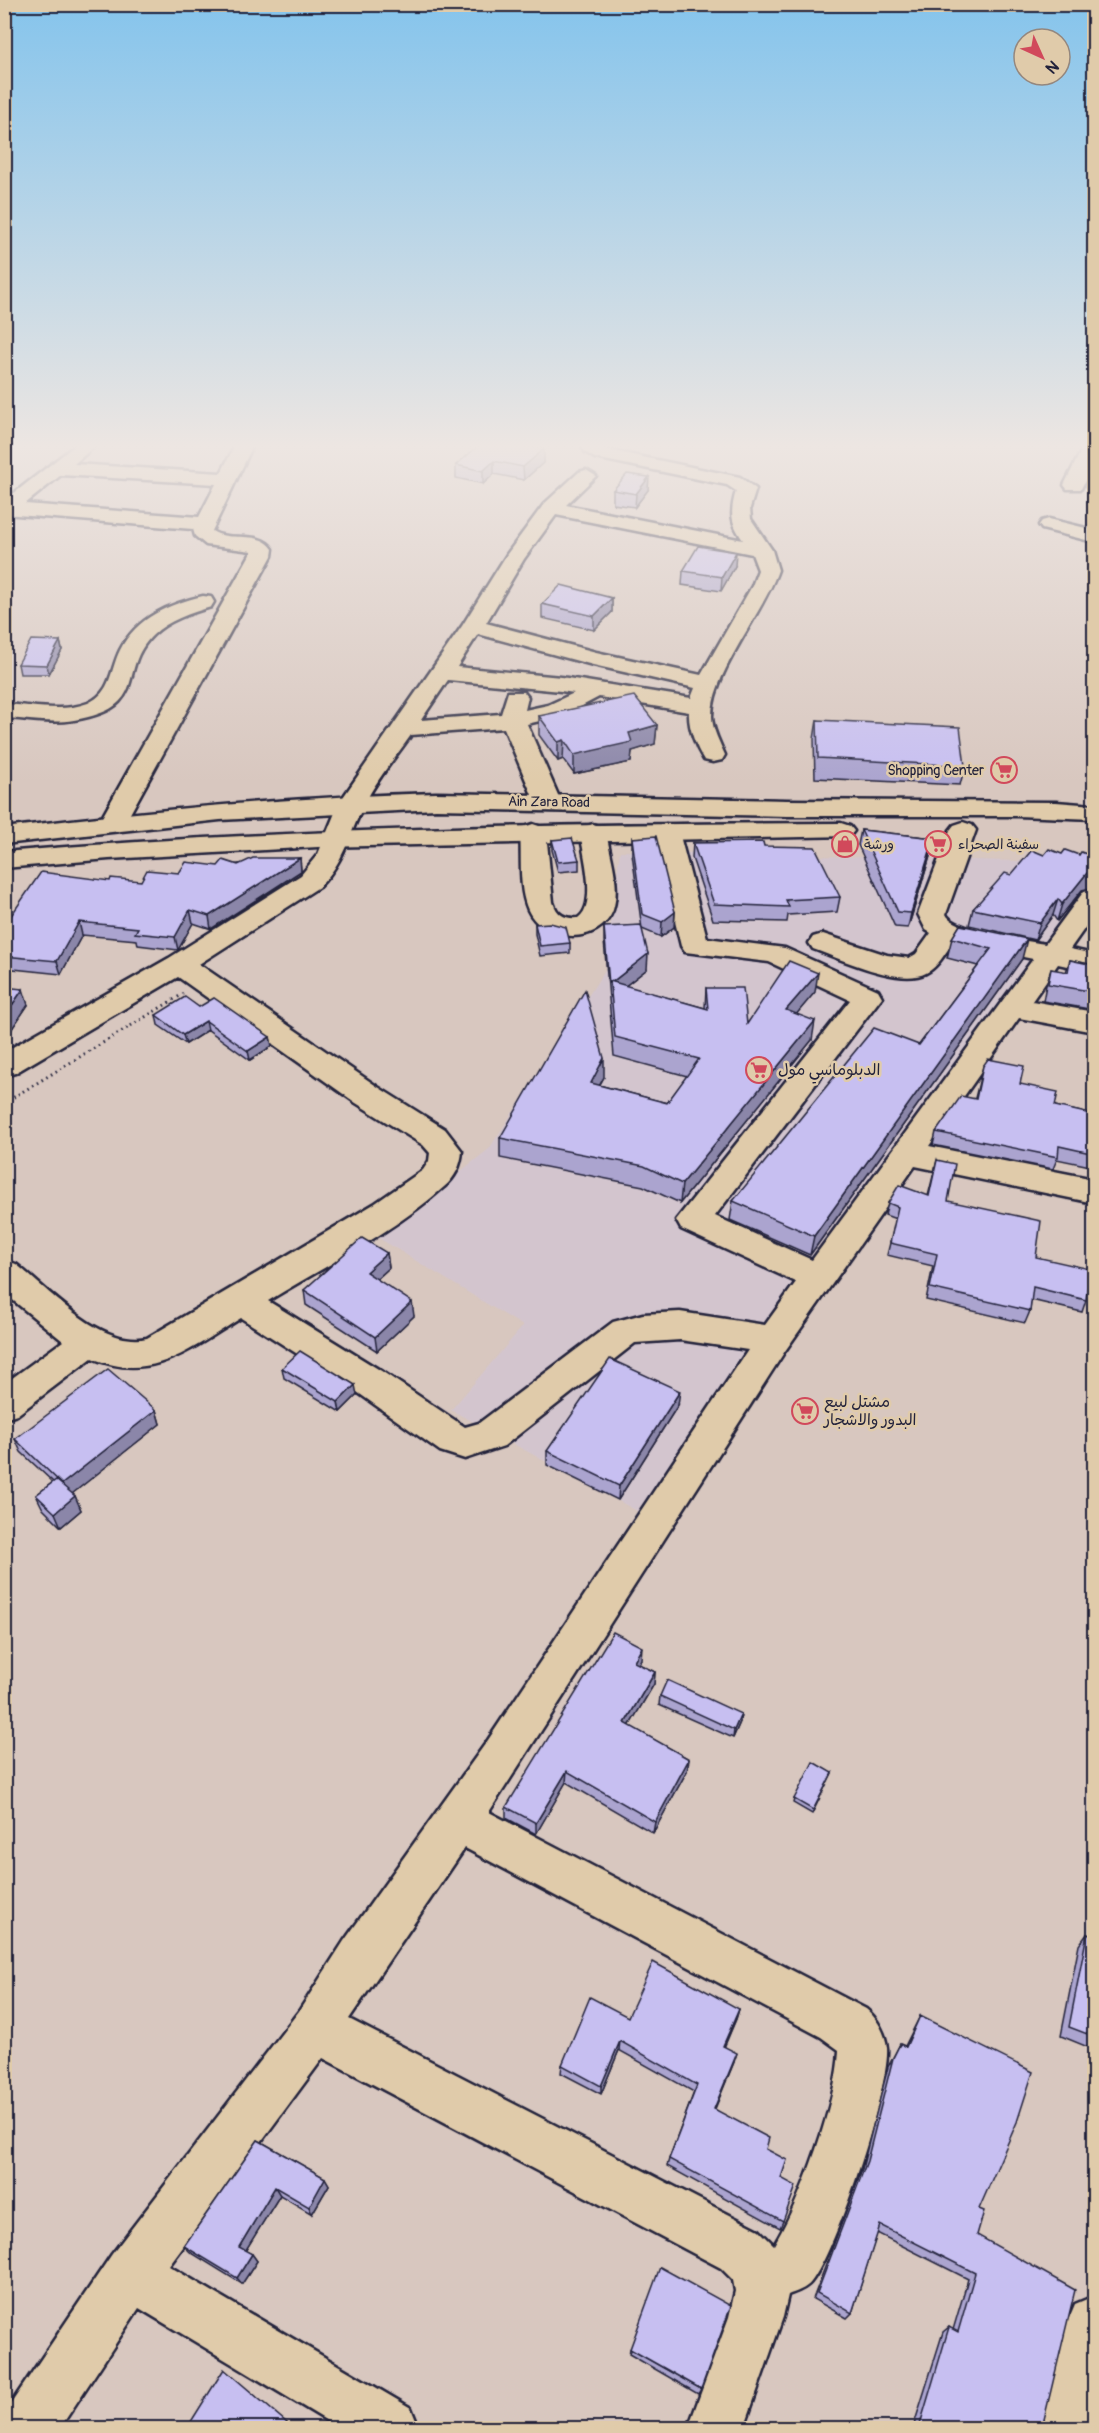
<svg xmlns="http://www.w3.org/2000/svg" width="1099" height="2433" font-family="Pangolin,'Playpen Sans Arabic',sans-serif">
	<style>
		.built { fill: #d3c5ce }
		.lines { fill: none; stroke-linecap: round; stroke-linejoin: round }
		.minor-casing { stroke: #22223b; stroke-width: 5 }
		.major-casing { stroke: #22223b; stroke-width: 5 }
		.path { stroke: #22223b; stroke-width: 3; stroke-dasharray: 1.5 4; stroke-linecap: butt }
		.minor { fill: #e0cbaa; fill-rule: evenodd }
		.major { fill: #e0cbaa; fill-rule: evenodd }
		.wall { fill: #aba4cf; stroke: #22223b; stroke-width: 1.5 }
		.shaded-wall { fill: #8b86a9; stroke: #22223b; stroke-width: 1.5 }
		.building { fill: #c7bff1; stroke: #22223b; stroke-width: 1.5 }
		.labels { text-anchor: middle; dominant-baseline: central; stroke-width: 5; stroke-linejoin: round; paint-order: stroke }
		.far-poi-label { font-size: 14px; fill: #22223b; stroke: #e0cbaa; text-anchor: start }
		.far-street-label { font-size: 14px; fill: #22223b; stroke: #e0cbaa }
		.poi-label { font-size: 16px; fill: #22223b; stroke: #e0cbaa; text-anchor: start }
	</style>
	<rect width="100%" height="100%" fill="#d8c7bf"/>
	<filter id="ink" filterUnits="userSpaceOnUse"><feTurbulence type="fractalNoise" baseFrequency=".0167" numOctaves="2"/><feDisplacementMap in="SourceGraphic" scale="12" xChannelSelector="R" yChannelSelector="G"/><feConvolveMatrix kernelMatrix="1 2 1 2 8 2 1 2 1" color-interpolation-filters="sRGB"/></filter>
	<g filter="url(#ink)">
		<!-- built -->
		<polygon class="built" points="620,851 1094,863 1094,873 639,1512 451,1410 523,1326 377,1237 489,1149 605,970"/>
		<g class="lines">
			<defs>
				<g id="minor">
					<path d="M78 443H98L74 464 221 473 236 443H254L212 531C229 543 260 529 273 549L272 556 126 821 122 826 113 829 104 826 100 821 252 551 206 545 195 536 193 529 4 514V501ZM61 475 216 484 199 517 25 504Z"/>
					<path d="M580 443H598L608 450 740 477 756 489 750 508 751 519 772 550 778 570C763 614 712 673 712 716 712 729 720 743 725 755L722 760 713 762 704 760C696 747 688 728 689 712L599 697 565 715 527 724 561 802 557 807 548 810 539 807 535 802 504 728 411 735C395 758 376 780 364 805 349 834 344 863 319 887L199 964 378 1087 445 1129 462 1151C461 1165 455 1178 444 1187 394 1232 325 1266 268 1301L383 1372 465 1427 479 1423 613 1322 643 1314 680 1312 765 1325 796 1282 681 1229 676 1220 850 1000 769 962 685 952 681 946 653 832 657 827 666 824 675 827 679 832 707 938 785 948 878 990 882 997 715 1216 812 1260 1033 959 953 942C945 953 938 967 926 973 900 987 839 958 813 949L809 943 813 937 823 934 887 955 909 958 916 954 931 933 926 930 918 914 950 830 954 825 963 822 972 825 976 830 946 914C953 931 1025 940 1045 944L1084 891 1094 889V915L1070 949 1094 954V972L1058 964 1032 1001 1094 1012V1032L1019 1018 929 1146 1094 1179V1203L915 1166 785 1351 489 1812 866 2009C877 2018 886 2034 887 2048 890 2087 836 2251 811 2282 806 2289 795 2292 788 2295L783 2317 744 2428H688L729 2317 735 2291 733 2280 721 2268 323 2058 169 2266 411 2408 419 2428H339L139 2308 60 2428H4L8 2408 112 2254 299 2011 344 1941 488 1740 748 1350 680 1340 635 1343 504 1446 465 1459 440 1451 357 1392 241 1318C192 1348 151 1384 92 1358L17 1415 4 1419V1384L63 1341 4 1293V1260L16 1264C50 1291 101 1348 147 1338L374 1204 423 1170 429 1161 430 1153 423 1145 356 1103 178 977 15 1073 4 1076V1052L169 958 301 875 318 854 339 803 462 626 507 554 544 504 579 472 586 470 596 476 566 505 743 540C730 522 730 512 736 491L727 485 595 458 585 452ZM556 515 752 554 758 570 752 586 701 675 596 652 486 623 524 559ZM478 634 593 665 695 688 691 698 561 677 457 667ZM448 680 561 691 574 693 548 705 525 710 528 697 524 692H508L501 714 421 720ZM465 1848 821 2037 839 2050C837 2101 801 2201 774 2245L759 2230 349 2019Z"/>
					<polygon points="1085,443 1094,443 1094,462 1081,489 1067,489 1064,485"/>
					<polygon points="1049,519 1094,530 1094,542 1042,529 1039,525 1042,521"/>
					<path d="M203 596 211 597 214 602 211 607C191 613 168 620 153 635 116 671 152 707 74 720 51 724 28 719 4 718V704C31 705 62 713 88 703 112 692 110 670 120 650 137 617 169 604 203 596Z"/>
					<path d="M533 824 542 827 546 832 553 902C557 915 565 919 578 918 598 905 583 853 580 832L584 827 593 824 602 827 606 832C610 855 621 886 613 910 600 946 543 943 528 910 518 887 522 857 520 832L524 827Z"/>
					<polygon points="1094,2296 1094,2428 1039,2428 1067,2323 1075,2304"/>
				</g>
				<g id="major">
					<path d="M436 793 787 800 1056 802 1094 805V819L1017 816H787L436 809 220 820 4 844V828C148 810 291 797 436 793Z"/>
					<path d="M841 823 850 826 854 831 850 836 318 847 109 859 4 868V852C283 828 562 824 841 823Z"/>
				</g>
			</defs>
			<!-- minor casing -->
			<use href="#minor" class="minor-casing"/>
			<!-- major casing -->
			<use href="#major" class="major-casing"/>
			<!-- path -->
			<polyline class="path" points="4,1103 183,994"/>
			<!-- minor -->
			<use href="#minor" class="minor"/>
			<!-- major -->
			<use href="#major" class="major"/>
		</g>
		<!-- wall -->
		<g class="wall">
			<polygon points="482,443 544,462 524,480 494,474 483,484 456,478 456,465"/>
			<polygon points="613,490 648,490 635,507 613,504"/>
			<polygon points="735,566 721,591 682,585 683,571"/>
			<polygon points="612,598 612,612 594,630 542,618 542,604"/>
			<polygon points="60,641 62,650 49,674 20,674 18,664"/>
			<polygon points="539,716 657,725 655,744 632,751 631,762 574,774 563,759 558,761 539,735"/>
			<polygon points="817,720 965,766 960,785 815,778 814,739"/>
			<polygon points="861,830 934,838 931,853 908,928 895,927 858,845"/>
			<polygon points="632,838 675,912 674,927 661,937 642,929 632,853"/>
			<polygon points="552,840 579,860 579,870 558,872 552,850"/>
			<polygon points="693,843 764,846 840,897 837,912 788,915 787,922 713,920 692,858"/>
			<polygon points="300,858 301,871 211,929 193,923 178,950 138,945 137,940 82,935 61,974 4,968 4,923 6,923 110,881 141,881 179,873 218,866"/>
			<polygon points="1011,875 1082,890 1057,921 1053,915 1035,940 969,925 973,909"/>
			<polygon points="535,924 570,943 570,953 540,956 535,934"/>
			<polygon points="960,925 1022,959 810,1255 730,1220 733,1201 919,1045 978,966 947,958 952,938"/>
			<polygon points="604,927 647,969 625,986 705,1008 706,988 747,1024 815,992 796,1014 812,1040 680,1203 643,1186 500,1158 500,1138 604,1077 599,1085 667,1103 687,1076 614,1056 604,941"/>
			<polygon points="1095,959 1095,1010 1043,1001 1046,985 1051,969 1066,972 1070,960 1093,965"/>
			<polygon points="4,987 28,1005 9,1033 4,1032"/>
			<polygon points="199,1007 270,1037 272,1046 250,1060 208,1030 186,1044 158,1025 156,1015"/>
			<polygon points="983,1066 1020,1084 1055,1106 1095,1115 1095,1167 1057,1159 1053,1169 933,1145 936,1132 975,1098"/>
			<polygon points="937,1160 948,1201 1036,1257 1086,1300 1082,1312 1031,1300 1030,1311 1025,1323 926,1300 933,1266 887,1255 896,1219 885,1215 888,1203 928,1196"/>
			<polygon points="387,1253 389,1268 377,1279 414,1316 377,1351 306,1305 304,1290"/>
			<polygon points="282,1368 357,1395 340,1412 284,1378"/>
			<polygon points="678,1405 618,1500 547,1465 547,1451"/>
			<polygon points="156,1410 160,1424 72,1493 75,1496 81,1510 61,1527 43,1509 36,1495 53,1482 21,1452 15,1439"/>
			<polygon points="641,1659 639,1664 655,1672 654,1684 629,1726 689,1759 687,1771 653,1833 566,1782 536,1834 506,1818 506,1807"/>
			<polygon points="660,1696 741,1714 740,1722 733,1738 659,1705"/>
			<polygon points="832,1773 812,1814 793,1803 794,1799"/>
			<polygon points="1087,1934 1095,1937 1095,2050 1061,2036 1079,1945"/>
			<polygon points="739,2009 736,2019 724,2046 734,2062 715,2109 766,2149 781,2178 783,2221 780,2228 667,2166 669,2159 694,2092 619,2050 601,2094 561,2073 562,2065 628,2017"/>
			<polygon points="920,2016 979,2209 977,2235 1042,2428 913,2428 943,2332 949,2327 953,2330 968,2279 877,2233 852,2313 847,2318 813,2299 862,2169 888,2067 900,2044 905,2046"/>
			<polygon points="258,2140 325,2178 329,2185 312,2214 280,2195 245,2251 252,2254 257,2261 242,2284 190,2252 184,2246"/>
			<polygon points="630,2349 701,2389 698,2394 629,2354"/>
		</g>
		<!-- shaded-wall -->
		<g class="shaded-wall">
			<polygon points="544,449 544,462 524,480 523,467"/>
			<polygon points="494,461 494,474 483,484 483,471"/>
			<polygon points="649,477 648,490 635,507 636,494"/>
			<polygon points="736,552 735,566 721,591 722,577"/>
			<polygon points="612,598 612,612 594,630 594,616"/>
			<polygon points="60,641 62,650 49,674 47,665"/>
			<polygon points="657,725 655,744 632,751 631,762 574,774 574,755 629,733"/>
			<polygon points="564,740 563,759 558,761 558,742"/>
			<polygon points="934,838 931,853 908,928 911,913"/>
			<polygon points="300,858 301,871 211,929 209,916"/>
			<polygon points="1095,872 1095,887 1082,890 1057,921 1062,904 1087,873"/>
			<polygon points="1058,899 1053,915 1035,940 1040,923"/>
			<polygon points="190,910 193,923 178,950 175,937"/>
			<polygon points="675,912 674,927 661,937 662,922"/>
			<polygon points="79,922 82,935 61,974 57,961"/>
			<polygon points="1027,939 1022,959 810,1255 814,1236"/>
			<polygon points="648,954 647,969 611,997 610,984"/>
			<polygon points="818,973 815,992 784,1029 786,1010"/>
			<polygon points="23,989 28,1005 9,1033 4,1017"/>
			<polygon points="206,1021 208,1030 186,1044 183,1035"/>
			<polygon points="815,1021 812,1040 680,1203 682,1184"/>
			<polygon points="270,1037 272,1046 250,1060 248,1051"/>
			<polygon points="604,1058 604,1077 590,1103 591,1083"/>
			<polygon points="387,1253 389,1268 368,1287 366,1272"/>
			<polygon points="412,1302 414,1316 377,1351 375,1337"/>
			<polygon points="355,1385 357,1395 340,1412 338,1402"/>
			<polygon points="680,1391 678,1405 618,1500 619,1486"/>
			<polygon points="156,1410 160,1424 68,1497 62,1484"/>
			<polygon points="75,1496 81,1510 61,1527 55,1513"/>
			<polygon points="642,1647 641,1659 633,1674 634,1662"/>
			<polygon points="655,1672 654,1684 624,1735 625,1723"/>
			<polygon points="741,1714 740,1722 733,1738 734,1730"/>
			<polygon points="689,1759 687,1771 653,1833 655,1822"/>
			<polygon points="567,1771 566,1782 536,1834 536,1823"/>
			<polygon points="739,2009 736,2019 721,2055 723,2046"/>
			<polygon points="620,2041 619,2050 601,2094 601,2086"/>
			<polygon points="737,2053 734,2062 711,2117 714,2109"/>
			<polygon points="325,2178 329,2185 312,2214 309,2207"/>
			<polygon points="275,2187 280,2195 244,2253 239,2247"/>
			<polygon points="252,2254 257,2261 242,2284 237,2278"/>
		</g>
		<!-- building -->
		<g class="building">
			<polygon points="482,443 509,443 544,449 523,467 494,461 483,471 456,465"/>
			<polygon points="627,474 649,477 636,494 613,490"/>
			<polygon points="698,546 736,552 722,577 683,571"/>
			<polygon points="561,585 612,598 594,616 542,604"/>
			<polygon points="31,640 60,641 47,665 18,664"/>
			<polygon points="634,696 657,725 629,733 632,742 574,755 564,740 558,742 539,716"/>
			<polygon points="817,720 960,727 965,766 818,758"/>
			<polygon points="861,830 934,838 911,913 898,912"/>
			<polygon points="656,836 675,912 662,922 642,914 632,838"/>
			<polygon points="572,838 579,860 558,862 552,840"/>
			<polygon points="763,842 764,846 815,847 840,897 786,900 789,907 714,904 693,843"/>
			<polygon points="1049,849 1062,854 1065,850 1079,855 1081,852 1095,857 1095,872 1087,873 1062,904 1058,899 1040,923 973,909 1005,873 1011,875 1032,850 1044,855"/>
			<polygon points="253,858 300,858 209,916 190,910 175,937 135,933 138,928 79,922 57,961 4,956 4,923 6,923 41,872 110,881 111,878 141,881 147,870 179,873 186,862 218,866 223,860 238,865"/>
			<polygon points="550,923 566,927 570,943 540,946 535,924"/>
			<polygon points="641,925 648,954 612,982 610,981 609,984 604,927"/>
			<polygon points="960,925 1027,939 814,1236 733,1201 874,1028 919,1045 991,949 952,938"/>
			<polygon points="1070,960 1094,965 1095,961 1095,992 1048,984 1051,969 1068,972"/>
			<polygon points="789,961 818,973 786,1010 815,1021 682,1184 644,1166 500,1138 585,990 604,1058 591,1083 667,1103 699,1059 615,1037 610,981 708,1009 706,988 743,988 747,1024"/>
			<polygon points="4,987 23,989 4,1017"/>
			<polygon points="185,997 199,1007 214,998 270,1037 248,1051 206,1021 183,1035 156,1015"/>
			<polygon points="988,1059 1024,1066 1020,1084 1058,1092 1055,1106 1095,1115 1095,1154 1059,1146 1058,1157 936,1132 961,1096 976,1099 983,1066"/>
			<polygon points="937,1160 955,1164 948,1201 1041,1221 1036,1257 1090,1269 1086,1300 1033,1287 1030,1311 930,1288 937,1254 890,1243 898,1207 888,1203 899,1185 929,1196"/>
			<polygon points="362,1238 387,1253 366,1272 412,1302 375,1337 304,1290"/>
			<polygon points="300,1351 355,1385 338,1402 282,1368"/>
			<polygon points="610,1359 680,1391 619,1486 547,1451"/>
			<polygon points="108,1369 156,1410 62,1484 15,1439"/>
			<polygon points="56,1480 75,1496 55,1513 36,1495"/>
			<polygon points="613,1632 642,1647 634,1662 655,1672 625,1723 689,1759 655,1822 567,1771 536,1823 506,1807"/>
			<polygon points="667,1680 741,1714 734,1730 660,1696"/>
			<polygon points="813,1762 832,1773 813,1810 794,1799"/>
			<polygon points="1087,1934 1095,1937 1095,2037 1069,2027"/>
			<polygon points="653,1962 739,2009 723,2046 737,2053 714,2109 769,2138 766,2149 787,2160 781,2178 796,2186 783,2221 669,2159 697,2085 620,2041 601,2086 562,2065 590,1997 628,2017"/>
			<polygon points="920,2016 1033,2072 1017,2122 979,2209 984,2211 977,2235 1075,2290 1042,2428 919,2428 949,2327 958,2332 975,2273 880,2225 852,2313 817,2293 867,2161 893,2058 900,2044 906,2047"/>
			<polygon points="258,2140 325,2178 309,2207 275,2187 239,2247 252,2254 237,2278 184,2246"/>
			<polygon points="660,2267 731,2306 701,2389 630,2349"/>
			<polygon points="224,2369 293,2428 187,2428"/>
		</g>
	</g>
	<!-- sky -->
	<linearGradient id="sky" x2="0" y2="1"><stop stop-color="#85c4ec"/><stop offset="0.57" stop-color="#ede6e2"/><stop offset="1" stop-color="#ede6e2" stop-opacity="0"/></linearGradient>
	<rect width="1099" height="783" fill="url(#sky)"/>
	<!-- icons -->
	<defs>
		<symbol id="supermarket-ring" viewBox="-11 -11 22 22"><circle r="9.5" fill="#e0cbaa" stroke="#d1495b" stroke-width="1.5"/><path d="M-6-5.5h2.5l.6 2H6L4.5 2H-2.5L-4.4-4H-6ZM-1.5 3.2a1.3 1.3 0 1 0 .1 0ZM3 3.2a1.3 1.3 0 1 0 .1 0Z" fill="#d1495b"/></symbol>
		<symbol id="shop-ring" viewBox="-11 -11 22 22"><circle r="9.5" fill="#e0cbaa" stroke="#d1495b" stroke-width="1.5"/><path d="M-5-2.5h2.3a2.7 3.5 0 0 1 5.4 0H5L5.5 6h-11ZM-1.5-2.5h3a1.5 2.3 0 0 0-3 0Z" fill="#d1495b"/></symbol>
	</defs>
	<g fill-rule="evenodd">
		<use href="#supermarket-ring" x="989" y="755" width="30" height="30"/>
		<use href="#shop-ring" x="830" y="829" width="30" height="30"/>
		<use href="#supermarket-ring" x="923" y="829" width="30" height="30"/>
		<use href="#supermarket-ring" x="744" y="1055" width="30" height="30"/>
		<use href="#supermarket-ring" x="790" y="1396" width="30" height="30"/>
	</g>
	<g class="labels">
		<!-- far-poi labels -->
		<g class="far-poi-label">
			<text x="984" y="770" text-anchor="end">Shopping Center</text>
			<text x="864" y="844">ورشة</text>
			<text x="958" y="844">سفينة الصحراء</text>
		</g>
		<!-- far-street labels -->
		<g class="far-street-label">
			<text transform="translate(549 802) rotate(1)">Ain Zara Road</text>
		</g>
		<!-- poi labels -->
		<g class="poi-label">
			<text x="778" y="1070">الدبلوماسي مول</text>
			<text x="824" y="1402">مشتل لبيع<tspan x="824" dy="18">البدور والاشجار</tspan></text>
		</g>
	</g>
	<!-- margin -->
	<rect width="1099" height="2433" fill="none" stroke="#e0cbaa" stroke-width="24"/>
	<rect x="12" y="12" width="1075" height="2409" fill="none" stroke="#22223b" stroke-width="2" filter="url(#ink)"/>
	<!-- north arrow -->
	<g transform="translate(1042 57) rotate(135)"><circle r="28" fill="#e0cbaa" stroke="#94877e" stroke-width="1.5"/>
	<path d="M0-4.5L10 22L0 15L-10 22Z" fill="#d1495b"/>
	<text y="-9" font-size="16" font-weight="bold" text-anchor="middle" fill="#22223b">N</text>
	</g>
</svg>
